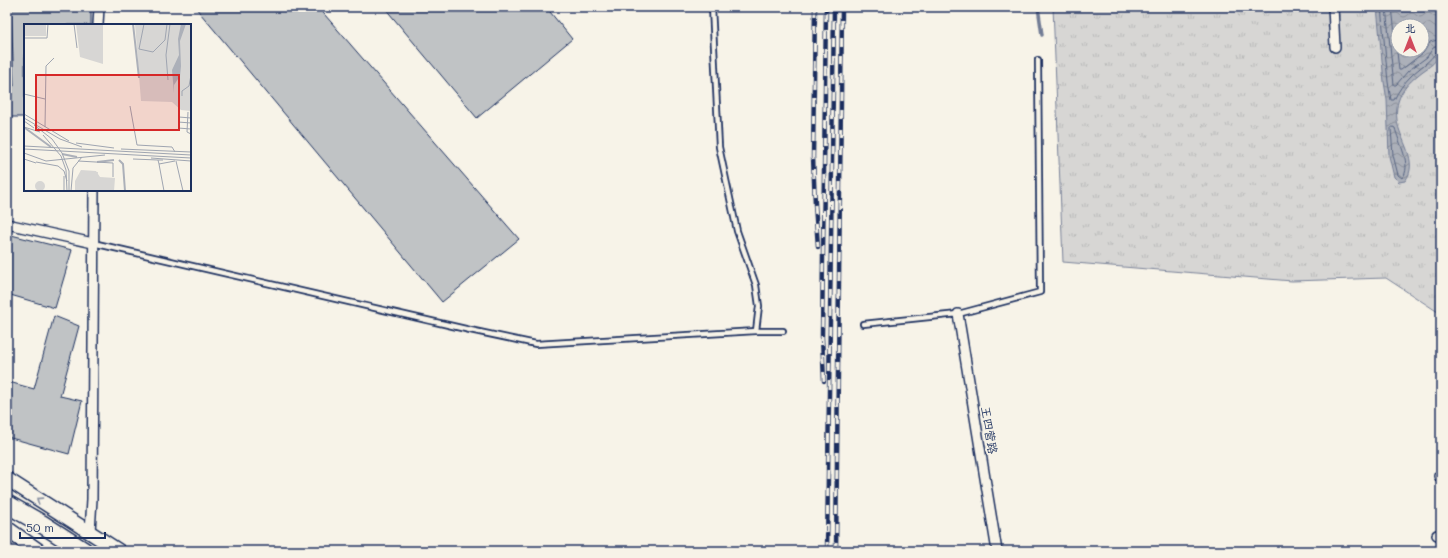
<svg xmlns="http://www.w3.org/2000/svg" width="1448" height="558" font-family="Mali,'LXGW WenKai TC',sans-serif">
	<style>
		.grass { fill: url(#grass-tufts); stroke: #798299; fill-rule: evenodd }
		.water { fill: url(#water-waves); stroke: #727c95; fill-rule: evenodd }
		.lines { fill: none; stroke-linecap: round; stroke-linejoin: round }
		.shore { stroke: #556382; stroke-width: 1 }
		.stream { stroke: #727c95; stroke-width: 3.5 }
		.building { fill: #c0c3c5; stroke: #1b2f5e }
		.lane-casing { stroke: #1b2f5e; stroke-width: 8 }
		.street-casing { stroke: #1b2f5e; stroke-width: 12 }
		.secondary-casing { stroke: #1b2f5e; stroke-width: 16 }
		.primary-casing { stroke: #1b2f5e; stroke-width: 18 }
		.highway-casing { stroke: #1b2f5e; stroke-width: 20 }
		.lane { stroke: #f7f3e8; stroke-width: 4.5 }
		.street { stroke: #f7f3e8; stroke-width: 9 }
		.secondary { stroke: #f7f3e8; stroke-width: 13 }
		.primary { stroke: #f7f3e8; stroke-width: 15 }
		.highway { stroke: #f7f3e8; stroke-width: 17 }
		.rail-casing { stroke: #1b2f5e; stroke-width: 4.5 }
		.rail { stroke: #f7f3e8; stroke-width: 3; stroke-dasharray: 9; stroke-linecap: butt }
		.oneway { stroke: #8991a3 }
		.labels { text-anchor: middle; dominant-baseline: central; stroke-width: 3.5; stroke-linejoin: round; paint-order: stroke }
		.street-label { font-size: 12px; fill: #1b2f5e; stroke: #f7f3e8 }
		.inset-river { fill: none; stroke: #acb0b9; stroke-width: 2 }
		.inset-road { fill: none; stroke: #9fa5b1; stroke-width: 1 }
		.view { fill: #d62828; fill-opacity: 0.15; stroke: #d62828; stroke-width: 2 }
		.inset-edge { fill: none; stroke: #1b2f5e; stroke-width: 2 }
	</style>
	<defs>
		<pattern id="grass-tufts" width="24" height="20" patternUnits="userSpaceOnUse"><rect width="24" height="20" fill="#d7d6d4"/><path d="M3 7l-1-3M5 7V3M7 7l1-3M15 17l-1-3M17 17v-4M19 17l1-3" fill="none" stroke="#b8b8b8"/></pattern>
		<pattern id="water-waves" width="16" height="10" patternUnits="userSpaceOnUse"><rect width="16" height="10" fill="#acb0b9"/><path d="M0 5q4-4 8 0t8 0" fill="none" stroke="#8b909a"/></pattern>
	</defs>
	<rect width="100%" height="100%" fill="#f7f3e8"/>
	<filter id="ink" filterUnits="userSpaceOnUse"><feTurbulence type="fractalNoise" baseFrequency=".025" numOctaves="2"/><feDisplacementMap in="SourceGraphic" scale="8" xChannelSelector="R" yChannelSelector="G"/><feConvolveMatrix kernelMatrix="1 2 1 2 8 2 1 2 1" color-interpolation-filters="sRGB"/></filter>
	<g filter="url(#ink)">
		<!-- grass -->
		<path class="grass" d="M1053 7H1441V314L1386 278 1292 281 1063 262ZM1398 26H1422V50H1398Z"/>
		<!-- water -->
		<path class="water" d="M1377 7H1441C1441 21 1444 44 1439 56 1435 63 1429 67 1423 71 1406 84 1394 97 1397 120 1399 139 1420 162 1405 181L1399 182 1394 177 1389 156 1387 100 1384 82ZM1398 26H1422V50H1398Z"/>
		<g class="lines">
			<!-- shore -->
			<g class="shore">
				<path d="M1381 7 1388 82 1391 100H1394C1398 91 1404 83 1411 76 1420 67 1430 62 1437 51L1441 50"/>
				<polyline points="1386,7 1394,85 1396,85 1408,71 1427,57 1433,48 1441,45"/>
				<polyline points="1392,7 1399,70 1401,70 1423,53 1430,42 1441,39"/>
				<path d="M1393 127 1395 128C1398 141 1413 167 1402 178L1398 175 1393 155 1391 129Z"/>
			</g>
			<!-- stream -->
			<polyline class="stream" points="1038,7 1042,35"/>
		</g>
		<!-- building -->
		<g class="building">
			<polygon points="11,7 91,7 91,25 25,25 25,117 7,117 7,86 14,86"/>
			<polygon points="195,7 318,7 519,239 442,302"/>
			<polygon points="384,7 546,7 572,39 477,118"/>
			<polygon points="7,234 72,250 55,308 7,294"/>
			<polygon points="54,316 79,326 60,396 82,401 69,454 7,437 7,390 9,382 34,389"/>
		</g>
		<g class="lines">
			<defs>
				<g id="lane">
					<polyline points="712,7 719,147 737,231 756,285 759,306 756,331"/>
					<polyline points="93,243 470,330 536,344 756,331 783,331"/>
					<polyline points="863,324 958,314 1040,292 1038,60"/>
				</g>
				<g id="street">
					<polyline points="1333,7 1335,47"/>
					<polyline points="98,25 99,7"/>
					<polyline points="7,224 93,243"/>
					<polyline points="958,314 997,551"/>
					<polyline points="1439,476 1441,476"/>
					<polyline points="90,532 92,499 94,190"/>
					<polyline points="1437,535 1441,536"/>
				</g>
				<polyline id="secondary" points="7,479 119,551"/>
				<polyline id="primary" points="7,529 38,551"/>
				<polyline id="highway" points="7,504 42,524 84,551"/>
			</defs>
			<!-- lane casing -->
			<use href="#lane" class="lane-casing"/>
			<!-- street casing -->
			<use href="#street" class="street-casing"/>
			<!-- secondary casing -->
			<use href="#secondary" class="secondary-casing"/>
			<!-- primary casing -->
			<use href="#primary" class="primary-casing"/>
			<!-- highway casing -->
			<use href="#highway" class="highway-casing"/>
			<!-- lane -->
			<use href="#lane" class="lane"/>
			<!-- street -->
			<use href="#street" class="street"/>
			<!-- secondary -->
			<use href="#secondary" class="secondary"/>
			<!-- primary -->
			<use href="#primary" class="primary"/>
			<!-- highway -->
			<use href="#highway" class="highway"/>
			<defs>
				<g id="rail">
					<polyline points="815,7 813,157 815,204 818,247"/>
					<polyline points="824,381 822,337 826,7"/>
					<polyline points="827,551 834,7"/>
					<polyline points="836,551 842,7"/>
				</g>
			</defs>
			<!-- rail casing -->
			<use href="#rail" class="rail-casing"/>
			<!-- rail -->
			<use href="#rail" class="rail"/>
		</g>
		<!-- one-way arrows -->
		<defs><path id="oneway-chevron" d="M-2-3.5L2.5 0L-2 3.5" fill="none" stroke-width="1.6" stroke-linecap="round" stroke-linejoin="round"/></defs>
		<use class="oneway" href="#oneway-chevron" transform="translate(39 500) rotate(-147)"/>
	</g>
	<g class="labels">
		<!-- street labels -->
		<g class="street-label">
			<text transform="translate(990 430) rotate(81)">王四营路</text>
		</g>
	</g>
	<!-- overview -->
	<g transform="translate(24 24)">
		<rect width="167" height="167" fill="#f7f3e8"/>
		<path d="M0 0H22V12H0ZM52 0H79V40L56 33ZM111 0H167V87L157 86 148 78 117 77ZM57 146 72 147 76 153 91 154 90 167H51V157ZM11 162a5 5 0 1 1 10 0a5 5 0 1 1-10 0Z" fill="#d7d6d4"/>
		<path d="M63 148H74L73 154 88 155V167H58V157H63Z" fill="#d7d6d4"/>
		<path d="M157 0H162L156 17 157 42 156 52 150 61V69L148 46 155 31 154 15Z" fill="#acb0b9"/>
		<path class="inset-river" d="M109 0 115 54M1 104 27 123M38 130 53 133M95 136 99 140 101 167M73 138 90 136"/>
		<path class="inset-road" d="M50 0 53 24M120 0 115 25 129 28 141 16 143 0M0 14H23L24 0M144 56 142 31 146 0M0 70 21 75M158 72V67L165 62 167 51M106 82 113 121 148 123 151 128M164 88 163 108 167 110M0 90 45 117M155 93 167 94M0 94 36 115 58 123M0 97 10 104M154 98 167 99M10 101 28 115 38 129 45 147V167M0 103 16 108M21 103 22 42 30 34M154 104 167 105M19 111 37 132 42 146 43 167M52 119 90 124M0 122 167 131M0 125 167 134M97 125 167 128M0 129 22 137 81 131M127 134 167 137M0 135 12 139M109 135 134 136M139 136H134L135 140 151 137M54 137 89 139V153M152 137 159 167M12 138 34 142 40 147 43 157M135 140 140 167M40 167V152M47 167 49 144 58 133"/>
		<path class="view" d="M12 51H155V106H12Z"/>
		<rect width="167" height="167" class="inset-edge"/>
	</g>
	<!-- margin -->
	<rect width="1448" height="558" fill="none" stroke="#f7f3e8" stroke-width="24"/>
	<rect x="12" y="12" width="1424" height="534" fill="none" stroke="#1b2f5e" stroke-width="1.5" filter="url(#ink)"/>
	<!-- north arrow -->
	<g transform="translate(1410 38)"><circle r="19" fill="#f7f3e8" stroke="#9fa5b1"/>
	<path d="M0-3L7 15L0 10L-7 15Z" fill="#d1495b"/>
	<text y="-6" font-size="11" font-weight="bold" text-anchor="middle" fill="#1b2f5e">北</text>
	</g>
	<!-- scale -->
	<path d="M20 532v6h85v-6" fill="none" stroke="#1b2f5e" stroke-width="2"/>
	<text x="26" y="532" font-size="12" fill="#1b2f5e" stroke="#f7f3e8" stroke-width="3" paint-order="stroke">50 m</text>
</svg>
